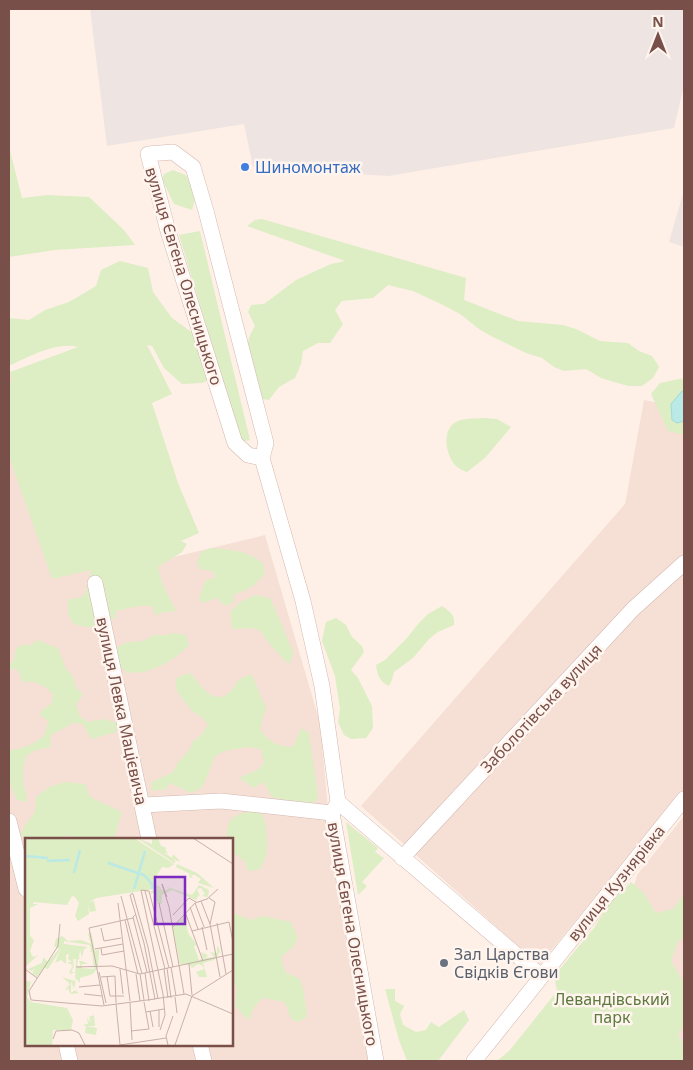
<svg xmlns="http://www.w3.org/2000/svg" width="693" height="1070" font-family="'Noto Sans',sans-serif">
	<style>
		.residential { fill: #f6e0d5; fill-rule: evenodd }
		.industrial { fill: #eee4e1 }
		.green { fill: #ddedc4 }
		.water { fill: #bae9e6; stroke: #9fdbd8 }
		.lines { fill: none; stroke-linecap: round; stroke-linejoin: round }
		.street-casing { stroke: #d3b7ae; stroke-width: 16 }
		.street { stroke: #fff; stroke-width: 15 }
		.shop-dot { fill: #3f7fe0; stroke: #fff5ee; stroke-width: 2 }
		.worship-dot { fill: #6b7280; stroke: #fff5ee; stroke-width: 2 }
		.labels { text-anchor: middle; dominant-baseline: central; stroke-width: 5; stroke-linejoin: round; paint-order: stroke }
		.shop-label { font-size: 16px; fill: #366cbe; stroke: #fff5ee; text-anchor: start }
		.street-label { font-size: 16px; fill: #795049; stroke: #fff5ee }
		.worship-label { font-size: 16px; fill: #5b616d; stroke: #fff5ee; text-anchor: start }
		.park-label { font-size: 16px; fill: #5c7a3d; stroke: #fff5ee }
		.inset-river { fill: none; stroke: #bae9e6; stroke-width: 2.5 }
		.inset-road { fill: none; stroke: #c9b0a8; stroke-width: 1 }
		.view { fill: #7b2cbf; fill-opacity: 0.15; stroke: #7b2cbf; stroke-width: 2.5 }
		.inset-edge { fill: none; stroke: #795049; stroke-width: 2.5 }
	</style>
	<rect width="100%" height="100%" fill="#fef0e7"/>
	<!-- residential -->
	<g class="residential">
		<path d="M9 368 95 576 265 535 320 723 330 830 373 1061H9ZM26 839H231V1044H26Z"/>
		<polygon points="644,400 684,408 684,791 539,965 361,806 625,504"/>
		<polygon points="684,816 684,1051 630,901 637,875"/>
	</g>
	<!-- industrial -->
	<g class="industrial">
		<polygon points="90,9 684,9 684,85 674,128 388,176 253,167 244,124 107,146"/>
		<polygon points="684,190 684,247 669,242"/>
	</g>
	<!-- green -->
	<g class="green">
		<polygon points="9,147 22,198 48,195 89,197 124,230 135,245 55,250 9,257"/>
		<polygon points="173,170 186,175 196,196 192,210 174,204 162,179 164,174"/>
		<path d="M262 219 466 278 464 300 518 321 563 325 576 329 600 341 628 343 639 351 652 356 659 367 653 378 642 386H628L601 378 586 369 564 371 554 367 542 358 526 353 491 336 479 329 460 314 443 305 413 291 388 285 373 298 342 301 335 310 343 324 330 343H318L303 351 301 364 295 378 279 387 269 400 256 398C249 370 239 351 255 326L248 312 251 305 264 304 296 280 331 264 345 261 247 226 255 220Z"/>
		<polygon points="200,231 250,440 241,442 179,235"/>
		<path d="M120 261 148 268 153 292 172 318 201 339 213 378 202 383 182 384 164 368 152 346 147 345 172 394 152 403 178 483 199 533 181 541 187 544 182 552 158 567 162 583 176 611 160 613 156 616 152 606H139L116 611 115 619H107L98 628C73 626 67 626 68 599L78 598 85 595 91 570 52 579 9 456V383L12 381 10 372 78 347C58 341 27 357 9 366V318L29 320 45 310 69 302 96 286 101 270Z"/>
		<polygon points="684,378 684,435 668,431 651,394 660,383"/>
		<path d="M482 418 497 419 511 427 485 458 467 472C464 471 459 469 456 466 445 455 441 428 458 421 464 418 475 419 482 418Z"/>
		<path d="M211 548C231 550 250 550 264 565V575C253 587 249 590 234 594L233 603 225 606 217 598 202 603 199 598 205 581 216 577 212 571 200 569 197 562 201 552Z"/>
		<path d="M256 595 270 598C279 616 285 635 294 653L289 664C281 657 265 640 261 631L252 628 232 629 230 612 240 602Z"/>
		<path d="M442 606C450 612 455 614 454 625L438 632 429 639 413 658 394 672 392 680 389 686C380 682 377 675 376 665L385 660 407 638 418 624 428 614Z"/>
		<polygon points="336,618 346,625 352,637 362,646 364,652 351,670 358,678 372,706 373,728 366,738 351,739 344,735 338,722 340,709 335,676 322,641 326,622"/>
		<path d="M174 633 186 635 189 645C174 660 164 666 144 672 139 673 133 672 128 673 119 667 115 658 117 647L128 642 144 641 153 635H166Z"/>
		<path d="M37 640 58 648 66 669 73 676 76 688 83 694 76 705 80 716 87 722 103 719 118 723 116 732 91 739 83 724 72 723 61 730 52 734 50 740 51 747 36 750 26 756C24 764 22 773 23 781 24 789 28 794 26 802L17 800 9 781V750C18 751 41 742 45 733 46 730 47 725 48 721L40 715 41 711 52 703 53 694C44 685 34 680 21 682V676L16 668 9 670V663L13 662 16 650 20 645H31Z"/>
		<path d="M191 673C206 695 222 711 239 679L251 674C258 685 259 696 266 706L260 729C270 743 276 746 293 747L301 728 309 733 318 797 314 803C300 801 286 801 272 797L263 782 254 788 239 778 259 769 264 762 261 749 249 747 224 751 215 756 204 784 200 789 191 793 170 783 165 790H151L152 782 173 772 176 765 190 749 192 742 200 736 208 725 202 717 192 711 180 696 176 688V679L182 675Z"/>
		<polygon points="65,782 85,784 90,797 122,812 114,839 78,839 67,835 63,839 26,839 26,845 21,833 26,824 35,812 36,797 49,787"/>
		<path d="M249 811 262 814C267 824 269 848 265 859 264 863 261 867 259 870L248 871 245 862 231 850V839L227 838C227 818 231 817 249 811Z"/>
		<polygon points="346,822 378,848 375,852 384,858 362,882 367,886 358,895"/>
		<polygon points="631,882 643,892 656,913 673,909 684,894 684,937 678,941 671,961 684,983 684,1025 678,1035 684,1045 684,1061 497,1061 510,1050 557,991 554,976 594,928 608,905"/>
		<polygon points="231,912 251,920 263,916 291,922 298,938 293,947 281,957 285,972 300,979 304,993 307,1017 298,1022 291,1019 285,1002 263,998 255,1006 248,1021 235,1005 237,989 231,977"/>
		<polygon points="385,989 395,989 395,1001 404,1006 400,1014 403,1025 416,1032 426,1030 431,1022 439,1027 464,1010 469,1020 438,1061 407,1061 399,1040"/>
	</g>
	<!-- water -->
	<polygon class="water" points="682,391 684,391 684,421 677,423 672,420 671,404"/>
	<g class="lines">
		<defs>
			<g id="street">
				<polyline points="262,458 248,455 235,443 168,231 148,154 173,152 193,167 206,211 266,443 262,458 303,601 322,686 338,802 332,813 376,1061"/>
				<polyline points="95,583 149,839"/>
				<polyline points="338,802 541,976"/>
				<polyline points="143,805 221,801 332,813"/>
				<polyline points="9,821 26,889"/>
				<polyline points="402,858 633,609 684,563"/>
				<polyline points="66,1044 70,1061"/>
				<polyline points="200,1044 204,1061"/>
				<polyline points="474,1061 684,799"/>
			</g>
		</defs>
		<!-- street casing -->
		<use href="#street" class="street-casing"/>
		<!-- street -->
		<use href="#street" class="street"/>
	</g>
	<!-- markers -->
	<circle class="shop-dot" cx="245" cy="167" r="5"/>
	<circle class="worship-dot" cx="444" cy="963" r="5"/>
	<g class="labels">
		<!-- shop labels -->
		<g class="shop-label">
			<text x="255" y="167">Шиномонтаж</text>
		</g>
		<!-- street labels -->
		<g class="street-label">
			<text transform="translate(184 276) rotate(73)">вулиця Євгена Олесницького</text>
			<text transform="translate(541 708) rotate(-47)">Заболотівська вулиця</text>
			<text transform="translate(122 711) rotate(78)">вулиця Левка Мацієвича</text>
			<text transform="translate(616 883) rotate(-51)">вулиця Кузнярівка</text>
			<text transform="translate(353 934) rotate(80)">вулиця Євгена Олесницького</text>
		</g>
		<!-- worship labels -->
		<g class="worship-label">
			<text x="454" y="954">Зал Царства<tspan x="454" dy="18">Свідків Єгови</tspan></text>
		</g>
		<!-- park labels -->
		<g class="park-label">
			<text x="612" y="999">Левандівський<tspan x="612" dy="18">парк</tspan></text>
		</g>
	</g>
	<!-- overview -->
	<g transform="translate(25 838)">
		<rect width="208" height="208" fill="#fef0e7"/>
		<path d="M0 0H109L149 26 143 30 137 29 130 40 131 48H134L138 53 144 51 142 49 167 57 174 47 184 52 183 59 177 58 180 56 176 50 172 51 176 60 174 57 171 62 147 52 137 57V66L132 65 129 55 125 56 127 52 135 50 71 60 65 64 69 63 71 73 65 74 63 67 64 76 53 83 50 78 54 65 50 59 47 58 42 67 8 64V66H13L5 70V98L9 102 5 113 8 119 13 117 0 129ZM112 0 127 6V1L133 0 136 8 142 10 140 11 143 16 138 14 147 20 148 16 156 24 148 21 151 24 149 25ZM152 26 172 35 189 50 173 45 176 41 170 37H166L168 40 164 39 165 36 151 29ZM160 78 163 95 172 107 169 108 174 122 180 120H178L176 114 183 117 181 120 189 119 185 114 192 115V108L194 110 195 114 189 122 178 125 182 139H174L171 134 179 131 178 128 173 126 167 130 165 127 155 126 148 90ZM66 94 70 113 74 112 73 129 68 136 55 140V145L51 140 49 151 46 143V155L50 152 54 155 46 156 44 153V151L40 152 45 146 37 139 50 143 51 121H48L49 129 46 134H50L46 136 44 134 48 128 42 124H47L43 121 44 116 41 117V126L36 122 30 125 36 111 23 131 19 130 12 139 7 135 10 131 6 133 3 131 17 125 18 119 23 124 34 111 29 108 31 101 37 98 43 103 56 102 66 106 63 96ZM39 103 65 107 66 113H63L67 114 69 131 57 130V126H63L57 123H54L56 128H52L53 121H57L54 120 55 111 57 120 59 111 63 109 39 106ZM0 142 6 144 2 159 6 164 42 170 48 182 46 192H28L27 207H0ZM69 177 70 188H61L72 190 71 197 60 195 61 188 57 187 63 186 62 180 66 185 64 179Z" fill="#ddedc4" fill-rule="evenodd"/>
		<path class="inset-river" d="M0 18 23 20M22 23 45 22M83 25 119 37 127 46V51M49 35 55 12M109 51 120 13"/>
		<path class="inset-road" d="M168 0 208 26M120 53 140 131M108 55 105 57 119 105 130 161M108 56 123 109 133 161M96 58 117 136M142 59 137 46 144 69 159 156M184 60 190 64 185 86M176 63 185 86 195 139M93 65 105 163M134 65 148 129M170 65 179 89M165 69 173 91M160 74 178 123M111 76 108 79 122 134M148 77 164 60 171 64M100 82 113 136M192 85 201 136M35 86 33 108 4 153 6 162 77 168 130 161M148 89 170 65 182 61 193 51M177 89 182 112M76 90 79 103 96 100M167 93 204 84 208 104M76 110 77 117 99 113M70 111 98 106M164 126 167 157M51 129 87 128 115 136 208 116M146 129 151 158M142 130 146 160M0 131 12 140M95 131 98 156M139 131 143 160M74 134 81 165M120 135 124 163M111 136 115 163M115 136 119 162M82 138 85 158H99M76 139 90 138 91 165M54 149 75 147M59 156 77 158M167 158 208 132M150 159 152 175M129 161 161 156 208 176M105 165 107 202M91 166 95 207M79 167 64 90 108 80M125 173 128 189M121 174 139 171M134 189V172M135 192 140 177 138 156 116 52 124 53 144 130M106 193 124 191 119 164M28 201 31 193 47 192 54 195 60 207M95 207 141 200M143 207 141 198 148 178M150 207 167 158"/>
		<path class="view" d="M130 39H160V86H130Z"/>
		<rect width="208" height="208" class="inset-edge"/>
	</g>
	<!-- border -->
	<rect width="693" height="1070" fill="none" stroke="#795049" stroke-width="20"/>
	<!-- north arrow -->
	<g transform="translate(658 35)" stroke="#fff5ee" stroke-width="4" paint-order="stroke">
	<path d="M0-4L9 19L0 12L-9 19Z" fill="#795049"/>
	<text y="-8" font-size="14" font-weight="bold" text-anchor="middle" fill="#795049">N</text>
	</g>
</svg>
